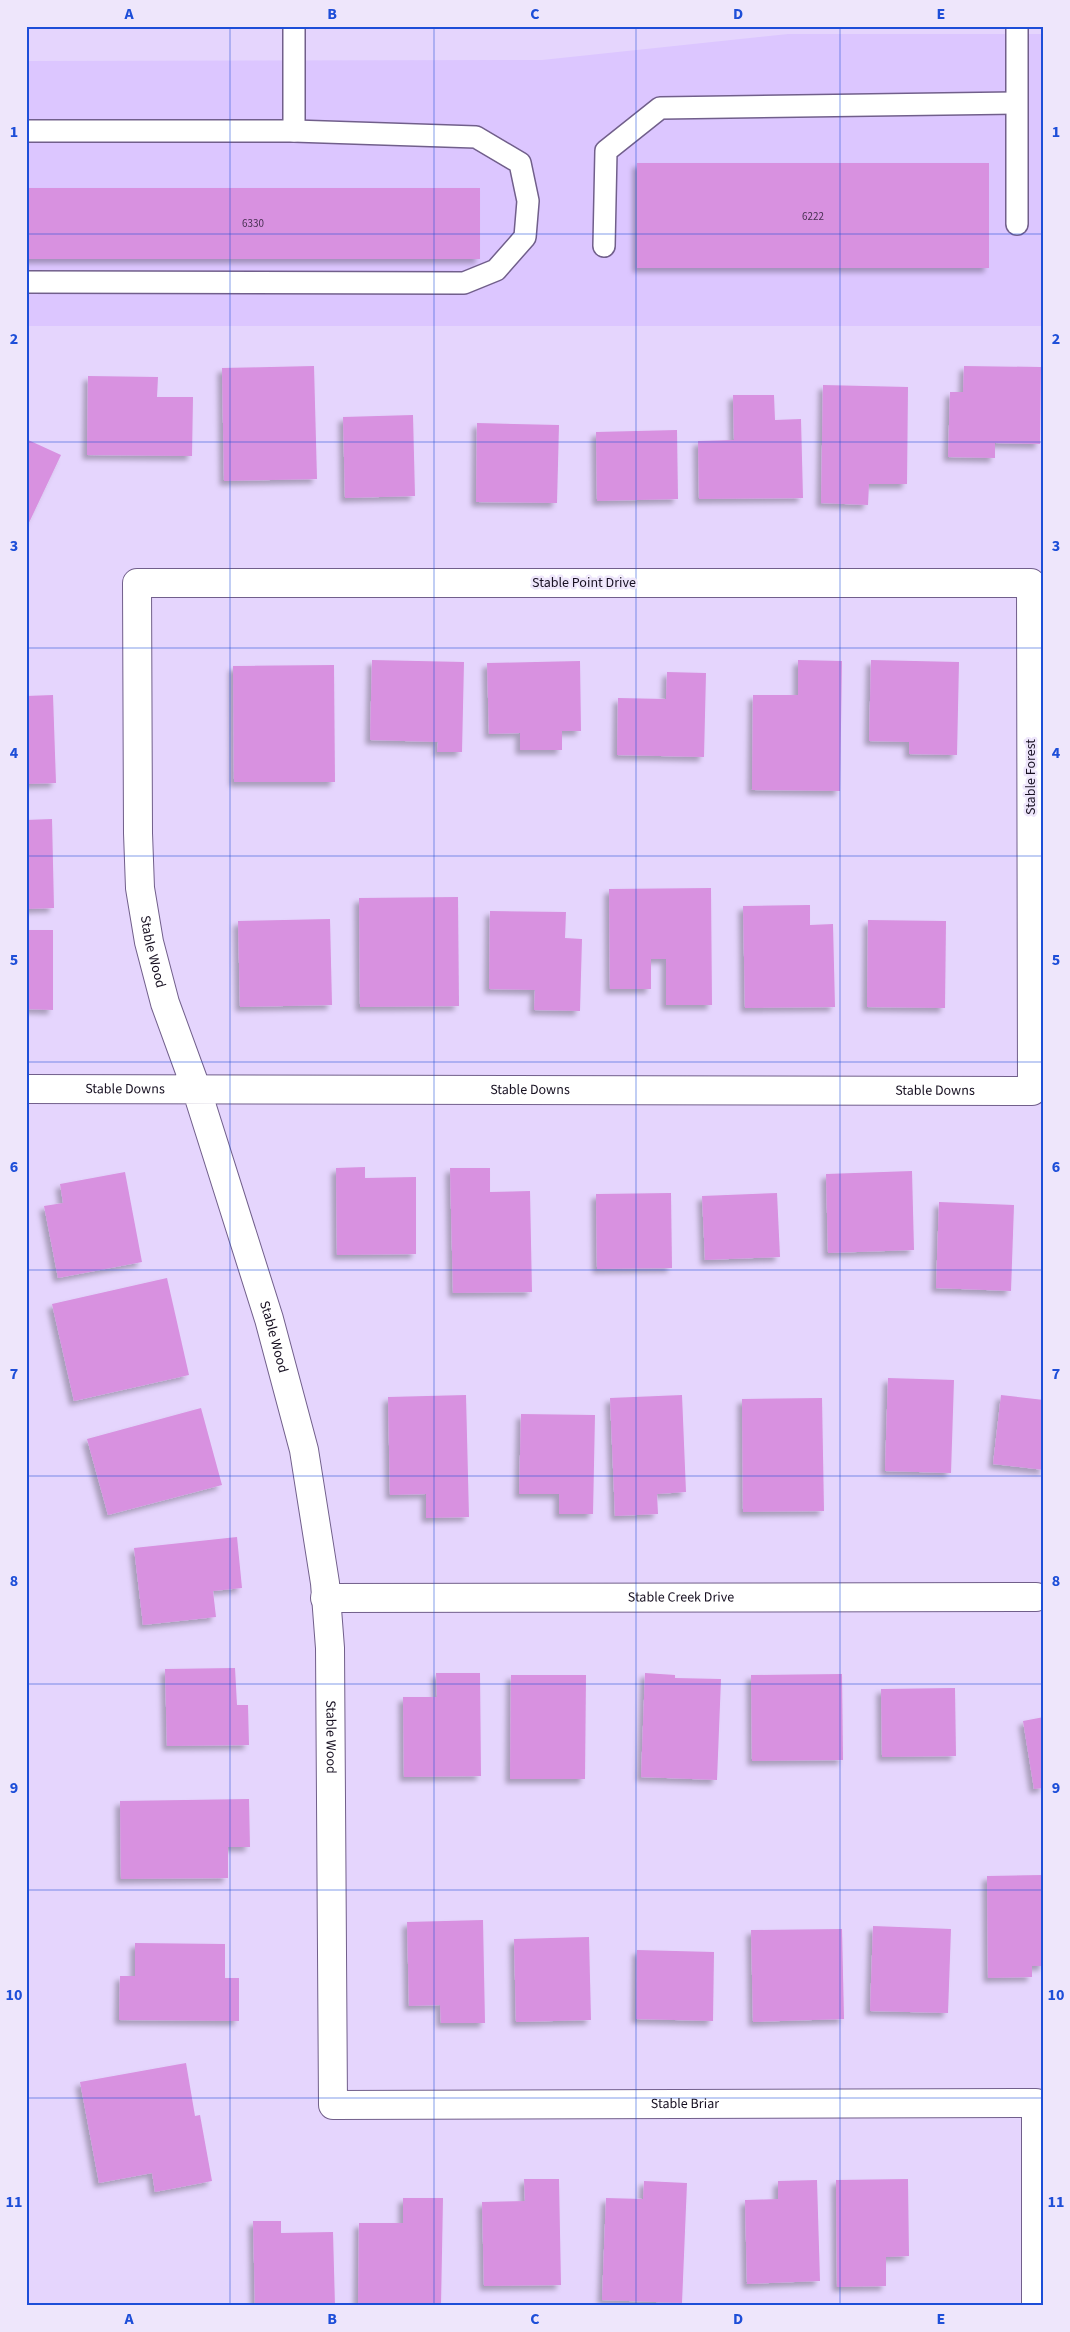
<svg xmlns="http://www.w3.org/2000/svg" width="1070" height="2332" font-family="'Source Sans 3',sans-serif">
	<style>
		.built { fill: #dcc6ff }
		.building { fill: #d891e0; filter: url(#shadow) }
		.lines { fill: none; stroke-linecap: round; stroke-linejoin: round }
		.service-casing { stroke: #715f8b; stroke-width: 24 }
		.minor-casing { stroke: #715f8b; stroke-width: 30 }
		.service { stroke: #fff; stroke-width: 21 }
		.minor { stroke: #fff; stroke-width: 28 }
		.grid { fill: none; stroke: #1d4ed8; stroke-width: 1; stroke-opacity: 0.55 }
		.labels { text-anchor: middle; dominant-baseline: central; stroke-width: 5; stroke-linejoin: round; paint-order: stroke }
		.number-label { font-size: 11px; fill: #473051 }
		.street-label { font-size: 14px; fill: #171021; stroke: #eee6fb }
		.neatline { fill: none; stroke: #1d4ed8; stroke-width: 2 }
		.grid-label { font-size: 16px; text-anchor: middle; font-weight: bold; fill: #1d4ed8 }
	</style>
	<defs>
		<filter id="shadow"><feDropShadow dx="-4.5" dy="4.5" stdDeviation="2.5" flood-color="#0004"/></filter>
	</defs>
	<rect width="100%" height="100%" fill="#e5d5fd"/>
	<!-- built -->
	<polygon class="built" points="788,34 1044,34 1044,326 26,326 26,61 542,60"/>
	<!-- building -->
	<g class="building">
		<rect x="637" y="163" width="352" height="105"/>
		<rect x="26" y="188" width="454" height="71"/>
		<polygon points="314,366 317,479 224,481 222,368"/>
		<polygon points="964,366 1041,367 1040,444 995,443 995,458 948,457 950,392 963,392"/>
		<polygon points="88,376 158,377 157,397 193,397 192,456 87,455"/>
		<polygon points="823,385 908,387 907,484 869,484 868,505 821,503"/>
		<polygon points="733,395 774,395 775,420 801,419 803,498 699,499 698,441 734,440"/>
		<polygon points="413,415 415,496 345,498 343,417"/>
		<polygon points="477,423 559,425 557,503 476,502"/>
		<polygon points="677,430 678,499 597,501 596,432"/>
		<polygon points="26,439 61,455 26,529"/>
		<polygon points="372,660 464,662 462,752 437,752 438,742 370,740"/>
		<polygon points="798,660 842,661 840,791 752,790 753,695 798,695"/>
		<polygon points="871,660 959,662 957,755 909,754 909,742 869,741"/>
		<polygon points="580,661 581,731 562,731 562,750 520,750 520,733 489,734 487,663"/>
		<polygon points="334,665 335,782 234,782 233,666"/>
		<polygon points="667,672 706,673 704,757 617,755 618,698 666,699"/>
		<polygon points="53,695 56,783 26,784 26,696"/>
		<polygon points="52,819 54,908 26,909 26,820"/>
		<polygon points="711,888 712,1005 666,1005 666,959 651,959 651,989 610,989 609,889"/>
		<polygon points="458,897 459,1006 360,1007 359,898"/>
		<polygon points="810,905 810,925 833,924 835,1007 745,1008 743,906"/>
		<polygon points="490,911 566,912 565,938 582,939 580,1011 534,1010 535,990 489,989"/>
		<polygon points="330,919 332,1005 240,1007 238,921"/>
		<polygon points="868,920 946,921 945,1008 867,1007"/>
		<polygon points="26,930 53,930 53,1010 26,1009"/>
		<polygon points="365,1167 365,1178 416,1177 416,1254 337,1255 336,1168"/>
		<polygon points="450,1168 490,1168 490,1192 530,1191 532,1292 453,1293"/>
		<polygon points="912,1171 914,1250 828,1253 826,1174"/>
		<polygon points="125,1172 142,1262 58,1278 44,1206 63,1203 60,1184"/>
		<polygon points="671,1193 672,1268 597,1269 596,1194"/>
		<polygon points="777,1193 780,1257 705,1260 702,1196"/>
		<polygon points="939,1202 1014,1205 1011,1291 936,1288"/>
		<polygon points="167,1278 189,1375 74,1401 52,1304"/>
		<polygon points="888,1378 954,1380 951,1473 885,1471"/>
		<polygon points="466,1395 469,1517 426,1518 426,1494 390,1495 388,1397"/>
		<polygon points="682,1395 686,1492 657,1494 658,1514 615,1516 610,1398"/>
		<polygon points="1001,1395 1044,1400 1044,1470 993,1464"/>
		<polygon points="822,1398 824,1511 743,1512 742,1399"/>
		<polygon points="201,1408 222,1485 108,1515 87,1439"/>
		<polygon points="521,1414 595,1415 593,1514 559,1514 559,1494 519,1494"/>
		<polygon points="237,1537 242,1588 213,1591 216,1617 143,1625 134,1548"/>
		<polygon points="235,1668 237,1705 248,1705 249,1745 167,1746 165,1669"/>
		<polygon points="436,1673 480,1673 481,1776 404,1777 403,1697 437,1697"/>
		<polygon points="645,1673 675,1675 675,1678 721,1679 717,1780 641,1777"/>
		<polygon points="842,1674 843,1760 752,1761 751,1675"/>
		<polygon points="511,1675 586,1675 585,1779 510,1779"/>
		<polygon points="955,1688 956,1756 882,1757 881,1689"/>
		<polygon points="1044,1717 1044,1788 1034,1789 1023,1721"/>
		<polygon points="249,1799 250,1847 228,1847 228,1878 121,1879 120,1801"/>
		<polygon points="1044,1875 1044,1966 1032,1966 1032,1977 988,1978 987,1876"/>
		<polygon points="483,1920 485,2023 441,2023 440,2005 409,2006 407,1922"/>
		<polygon points="873,1926 951,1929 948,2013 870,2011"/>
		<polygon points="842,1929 844,2019 753,2022 751,1930"/>
		<polygon points="589,1937 591,2020 516,2022 514,1939"/>
		<polygon points="135,1943 225,1944 225,1978 239,1978 239,2021 119,2020 120,1976 135,1976"/>
		<polygon points="637,1950 714,1952 713,2021 636,2019"/>
		<polygon points="186,2063 195,2116 200,2115 212,2181 155,2192 152,2173 99,2183 80,2082"/>
		<polygon points="524,2179 559,2179 561,2285 484,2286 482,2202 525,2201"/>
		<polygon points="908,2179 909,2256 886,2257 886,2286 837,2287 836,2180"/>
		<polygon points="817,2180 820,2281 747,2284 745,2200 778,2199 778,2181"/>
		<polygon points="644,2181 687,2183 682,2303 602,2300 606,2198 643,2199"/>
		<polygon points="403,2198 443,2198 441,2306 358,2306 359,2223 403,2223"/>
		<polygon points="253,2221 281,2221 281,2233 333,2232 335,2306 255,2306"/>
	</g>
	<g class="lines">
		<defs>
			<g id="service">
				<polyline points="294,26 294,131"/>
				<polyline points="26,131 294,131 476,137 520,163 528,201 525,237 496,270 464,283 26,282"/>
				<polyline points="1017,224 1017,26"/>
				<polyline points="604,246 606,151 660,108 1016,103"/>
			</g>
			<g id="minor">
				<path id="s1" d="M26 1089 1032 1091 1031 583H137L138 833 140 888 149 942 165 1003 196 1088 269 1319 304 1450 325 1583 330 1648 333 2105 1036 2103V2306"/>
				<path id="s2" d="M325 1598 1036 1597"/>
			</g>
		</defs>
		<!-- service casing -->
		<use href="#service" class="service-casing"/>
		<!-- minor casing -->
		<use href="#minor" class="minor-casing"/>
		<!-- service -->
		<use href="#service" class="service"/>
		<!-- minor -->
		<use href="#minor" class="minor"/>
	</g>
	<!-- grid -->
	<path class="grid" d="M230 26V2306M434 26V2306M636 26V2306M840 26V2306M26 234H1044M26 442H1044M26 648H1044M26 856H1044M26 1062H1044M26 1270H1044M26 1476H1044M26 1684H1044M26 1890H1044M26 2098H1044"/>
	<g class="labels">
		<!-- number labels -->
		<g class="number-label">
			<text x="813" y="216">6222</text>
			<text x="253" y="223">6330</text>
		</g>
		<!-- street labels -->
		<g class="street-label">
			<text x="584" y="583">Stable Point Drive</text>
			<text transform="translate(1031 777) rotate(-90)">Stable Forest</text>
			<text stroke="none"><textPath href="#s1" startOffset="2778">Stable Wood</textPath></text>
			<text stroke="none"><textPath href="#s1" startOffset="99">Stable Downs</textPath></text>
			<text stroke="none"><textPath href="#s1" startOffset="504">Stable Downs</textPath></text>
			<text stroke="none"><textPath href="#s1" startOffset="909">Stable Downs</textPath></text>
			<text stroke="none"><textPath href="#s1" startOffset="3182">Stable Wood</textPath></text>
			<text stroke="none"><textPath href="#s2" startOffset="356">Stable Creek Drive</textPath></text>
			<text stroke="none"><textPath href="#s1" startOffset="3588">Stable Wood</textPath></text>
			<text stroke="none"><textPath href="#s1" startOffset="4308">Stable Briar</textPath></text>
		</g>
	</g>
	<!-- border -->
	<rect width="1070" height="2332" fill="none" stroke="#eee6fb" stroke-width="55"/>
	<rect x="28" y="28" width="1014" height="2276" class="neatline"/>
	<g class="grid-label">
		<text x="129" y="19">A</text>
		<text x="332" y="19">B</text>
		<text x="535" y="19">C</text>
		<text x="738" y="19">D</text>
		<text x="941" y="19">E</text>
		<text x="14" y="137">1</text>
		<text x="1056" y="137">1</text>
		<text x="14" y="344">2</text>
		<text x="1056" y="344">2</text>
		<text x="14" y="551">3</text>
		<text x="1056" y="551">3</text>
		<text x="14" y="758">4</text>
		<text x="1056" y="758">4</text>
		<text x="14" y="965">5</text>
		<text x="1056" y="965">5</text>
		<text x="14" y="1172">6</text>
		<text x="1056" y="1172">6</text>
		<text x="14" y="1379">7</text>
		<text x="1056" y="1379">7</text>
		<text x="14" y="1586">8</text>
		<text x="1056" y="1586">8</text>
		<text x="14" y="1793">9</text>
		<text x="1056" y="1793">9</text>
		<text x="14" y="2000">10</text>
		<text x="1056" y="2000">10</text>
		<text x="14" y="2207">11</text>
		<text x="1056" y="2207">11</text>
		<text x="129" y="2324">A</text>
		<text x="332" y="2324">B</text>
		<text x="535" y="2324">C</text>
		<text x="738" y="2324">D</text>
		<text x="941" y="2324">E</text>
	</g>
</svg>
